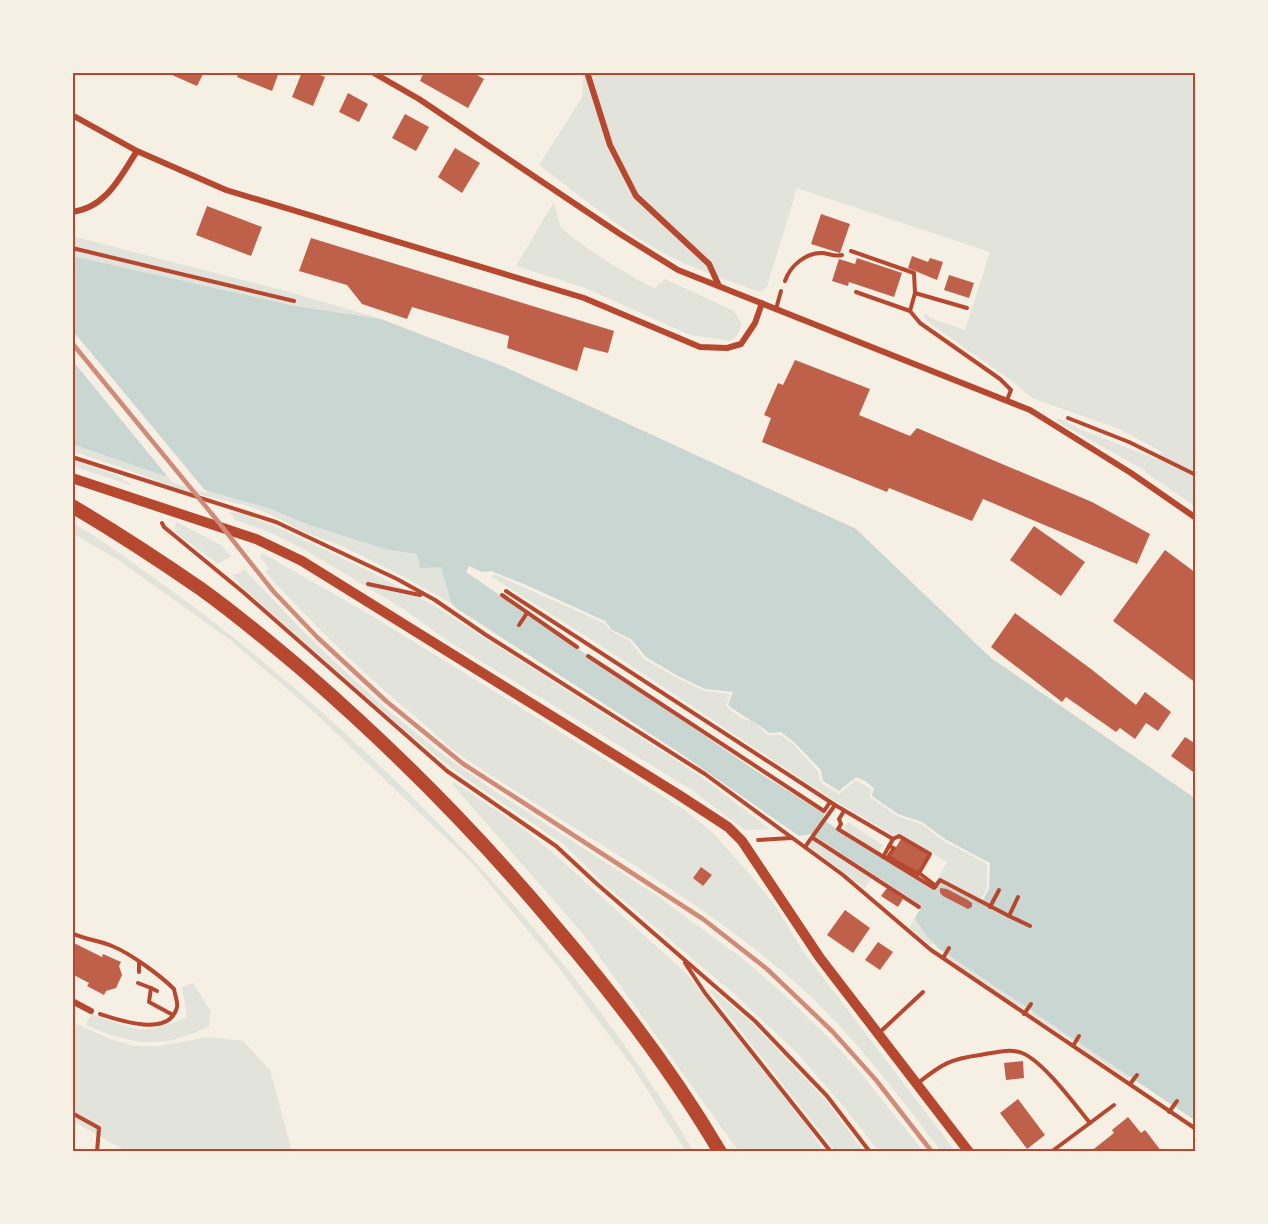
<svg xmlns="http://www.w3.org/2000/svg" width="1268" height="1224" font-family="Mulish,sans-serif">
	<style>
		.green { fill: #e2e4dc }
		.water { fill: #c9d6d2; fill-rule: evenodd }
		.pier { fill: #f6efe4 }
		.building { fill: #bf614a }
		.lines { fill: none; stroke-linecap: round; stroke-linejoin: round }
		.path { stroke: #b5482f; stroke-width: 4 }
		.service { stroke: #b5482f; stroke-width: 4 }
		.minor { stroke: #b5482f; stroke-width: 6 }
		.tertiary { stroke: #b5482f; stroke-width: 10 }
		.primary { stroke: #b5482f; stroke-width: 14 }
		.rail { stroke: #cf8b77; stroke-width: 4.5 }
		.neatline { fill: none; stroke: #b5482f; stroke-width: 2 }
	</style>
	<rect width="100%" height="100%" fill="#f6efe4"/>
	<!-- green -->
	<g class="green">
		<path d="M584 72H1196V507L1145 472 1146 471 1056 421 1058 418 1080 429 1156 459 1162 452 1119 429 1032 398 1016 384 928 322 923 316 926 314 930 318 965 330 990 252 797 188 767 287 760 292C732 282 702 272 675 259 626 235 583 198 539 165L582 98Z"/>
		<path d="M554 202C556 209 557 218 560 225 566 237 641 284 655 288L665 279 734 311 742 325 736 337 730 341 690 335 585 288 516 266Z"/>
		<polygon points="72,236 293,293 381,319 295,306 72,256"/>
		<polygon points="72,444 205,490 271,509 309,525 388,550 417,554 441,567 451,603 398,574 348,549 300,530 276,517 248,506 181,490 128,470 72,451"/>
		<polygon points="72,460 119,476 133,486 72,466"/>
		<polygon points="229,512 243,514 279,528 377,575 433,605 699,775 770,829 745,830 690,789 446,640 402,608 305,550 269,532 235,520"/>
		<polygon points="177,522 221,545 231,556 218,564 176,533 174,529"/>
		<path d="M72 523C96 536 118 552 140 568 183 598 225 630 266 664 432 803 583 965 694 1152H686L635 1070 556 964 471 862 314 712 229 639 117 559 72 533Z"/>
		<path d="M262 553 369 614 609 762 686 811 713 833 754 879 778 910 803 951 956 1152H942C897 1094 852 1033 797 984 696 895 575 832 463 757 447 747 433 731 418 719 363 674 313 624 265 572L269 569 260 557Z"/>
		<polygon points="244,569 304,632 338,665 383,706 437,750 490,788 656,895 747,962 787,997 829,1038 859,1071 924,1152 879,1152 843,1106 796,1052 733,993 604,884 563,844 458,773 403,729 243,588 232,575 238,574"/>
		<polygon points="494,574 604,623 611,631 630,641 644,659 677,678 705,691 730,694 726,706 742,719 752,721 768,735 780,735 792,743 818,771 821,783 839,794 856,780 871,789 870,797 897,816 921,824 944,841 987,864 987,888 981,899 938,878 947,862 897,834 895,836 830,798 598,644 492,577"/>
		<polygon points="454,782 517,824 551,851 686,973 805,1123 824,1152 739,1152 584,935 452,784"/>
		<polygon points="848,822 883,845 879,852 843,829"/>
		<polygon points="814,841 871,878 865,888 809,847"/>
		<polygon points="915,918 933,942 931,945 909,928"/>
		<polygon points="949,955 1026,1007 1024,1011 947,958"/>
		<path d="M193 983 211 1012 209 1026C162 1050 132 1045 86 1025L91 1014C136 1029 140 1037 187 1017L182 987Z"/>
		<polygon points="709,990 713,990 753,1024 828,1103 864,1152 836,1152"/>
		<polygon points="1033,1011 1074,1039 1073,1041 1030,1015"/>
		<polygon points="72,1022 110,1039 135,1046 159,1046 208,1037 243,1041 270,1070 292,1152 128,1152 72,1121"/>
		<polygon points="1080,1043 1129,1076 1128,1079 1078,1046"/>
	</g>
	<!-- water -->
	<path class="water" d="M72 256 295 306 381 319 505 367 856 529 991 658 1196 799V1121L938 948 926 935 915 918 922 906 812 834 799 836 680 753 456 608 451 603 441 567 420 568 417 554 388 550 309 525 271 509 205 490 72 444ZM469 566 482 572 491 571 524 584 605 621 612 630 631 639 646 657 678 676 705 689 733 692 728 705C742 716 756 722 769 733L781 732 793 741 821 770 823 781 839 791 856 777 865 781 874 788 872 796 898 814 922 822 945 839 990 863 989 889 981 903 940 883 934 891 822 819 825 814 756 771 466 572Z"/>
	<!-- pier -->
	<polygon class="pier" points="72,330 98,361 208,494 172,482 72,360"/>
	<!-- building -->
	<g class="building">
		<polygon points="174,72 204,72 197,86 172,75"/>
		<polygon points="239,72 279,72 272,91 237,77"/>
		<polygon points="302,72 313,72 325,77 313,106 292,97"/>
		<polygon points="424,72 472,72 484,79 468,108 420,81"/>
		<polygon points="348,93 368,104 359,122 339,112"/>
		<polygon points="405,114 429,127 416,151 392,138"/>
		<polygon points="455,148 480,163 462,193 438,177"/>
		<polygon points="207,206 262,227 251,256 196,235"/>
		<polygon points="821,214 850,224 840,253 811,244"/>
		<polygon points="311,238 614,331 608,353 584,347 577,371 507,348 509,336 412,307 407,319 362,304 347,285 299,271"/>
		<polygon points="912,256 928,262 930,258 943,262 937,280 908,268"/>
		<polygon points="857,258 902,273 894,297 849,282 848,286 832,281 839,259 855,264"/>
		<polygon points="949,275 974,283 969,298 944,290"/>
		<polygon points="795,360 870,389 859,415 910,436 917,428 1092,502 1150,534 1137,564 983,499 972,521 889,488 887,492 762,442 771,418 764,415 778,383 783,385"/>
		<polygon points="1034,526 1085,562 1061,596 1010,560"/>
		<polygon points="1165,550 1196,573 1196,683 1113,621"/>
		<polygon points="1015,613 1091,669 1136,705 1145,692 1171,712 1158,731 1146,723 1135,739 1120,728 1116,732 1066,697 1062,702 991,647"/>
		<polygon points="1185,737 1196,744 1196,774 1171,756"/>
		<polygon points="901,839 928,855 917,873 890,857"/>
		<polygon points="701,867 712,875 703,886 693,878"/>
		<polygon points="887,888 903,899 898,907 881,896"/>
		<polygon points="940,888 947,889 968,900 972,903 972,907 968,909 943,896 940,893"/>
		<polygon points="845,910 870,928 853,953 827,935"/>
		<polygon points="72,942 102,957 103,954 121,962 119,966 122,975 116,988 106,991 104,995 87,986 89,983 72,974"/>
		<polygon points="878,942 893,952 880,970 865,960"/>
		<polygon points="1023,1061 1024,1078 1006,1080 1004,1063"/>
		<polygon points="1018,1099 1045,1135 1027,1149 1000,1113"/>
		<polygon points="1128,1117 1141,1133 1145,1130 1162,1152 1090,1152 1114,1133 1112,1130"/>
	</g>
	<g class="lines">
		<!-- path -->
		<g class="path">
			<polyline points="72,248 294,301"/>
			<path d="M785 281C790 266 806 252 823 253 830 254 835 257 842 255"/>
			<polyline points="1068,418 1129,442 1196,475"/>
			<polyline points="72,457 276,522 397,579 435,600 486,635 705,774 843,875 931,950 1196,1129"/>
			<polyline points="162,523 164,527 243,592 447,771 556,846 597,884 755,1021 827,1096 870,1152"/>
			<polyline points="368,584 420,595 422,593"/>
			<polyline points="506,591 835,805"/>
			<polyline points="502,595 577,647"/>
			<polyline points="519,625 527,613"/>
			<polyline points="588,656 824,811 830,802"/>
			<polyline points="844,811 839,819 841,824 838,829 934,888 940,880 1009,916 1018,897"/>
			<polyline points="813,838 919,907"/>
			<polyline points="893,839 899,836 930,854 919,873"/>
			<polyline points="758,840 791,838"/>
			<polyline points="889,846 894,848 888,857 918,874 919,873 936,886"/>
			<polyline points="805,847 835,805 893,839 883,857"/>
			<polyline points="990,907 999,890"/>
			<polyline points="1009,916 1030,926"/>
			<path d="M72 933C85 940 99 940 112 946 130 953 161 976 174 989 175 995 178 1002 177 1007 170 1038 118 1020 100 1014"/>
			<polyline points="943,958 949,948"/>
			<polyline points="139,963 139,972"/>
			<polyline points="685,963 705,993 831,1152"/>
			<polyline points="138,983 151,988 149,1002 173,1015"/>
			<polyline points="151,988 157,991"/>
			<polyline points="1024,1014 1031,1004"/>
			<polyline points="1073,1046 1079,1036"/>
			<polyline points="1130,1084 1137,1075"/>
			<polyline points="1169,1112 1177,1101"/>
			<polyline points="72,1113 99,1128 97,1152"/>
		</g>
		<!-- service -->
		<g class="service">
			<polyline points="851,251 914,273 915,293 910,311 920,323 1000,379 1011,390 1007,400"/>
			<polyline points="856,292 910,311"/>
			<polyline points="915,293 967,308"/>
			<polyline points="776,309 781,291"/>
			<polyline points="879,1033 923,992"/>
			<path d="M918 1083C942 1064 950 1059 980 1055 994 1053 1009 1048 1022 1053 1043 1061 1075 1105 1090 1123"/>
			<polyline points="1051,1152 1114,1105"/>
		</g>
		<!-- minor -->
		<g class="minor">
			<polyline points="372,72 419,99 620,234 678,270 1030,410 1131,473 1196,518"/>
			<polyline points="587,72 610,145 636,196 709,264 719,286"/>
			<polyline points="72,115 137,151"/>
			<path d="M72 212C106 208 120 177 137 151L226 190 584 298 700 347 727 348 741 344 755 323 762 303"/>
			<polyline points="72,1001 91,1011"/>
		</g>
		<!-- tertiary -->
		<polyline class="tertiary" points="72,478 256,539 302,561 679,795 728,827 742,841 820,958 969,1152"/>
		<!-- primary -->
		<path class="primary" d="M72 506C116 532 159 560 201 589 237 615 272 644 306 673 397 752 482 838 559 931 618 1000 674 1074 720 1152"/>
		<!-- rail -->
		<polyline class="rail" points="72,343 216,519 273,591 317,637 386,701 462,763 703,919 767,969 832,1031 876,1080 932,1152"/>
	</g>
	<!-- border -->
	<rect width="1268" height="1224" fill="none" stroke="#f6efe4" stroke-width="147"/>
	<rect x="74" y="74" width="1120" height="1076" class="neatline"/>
</svg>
